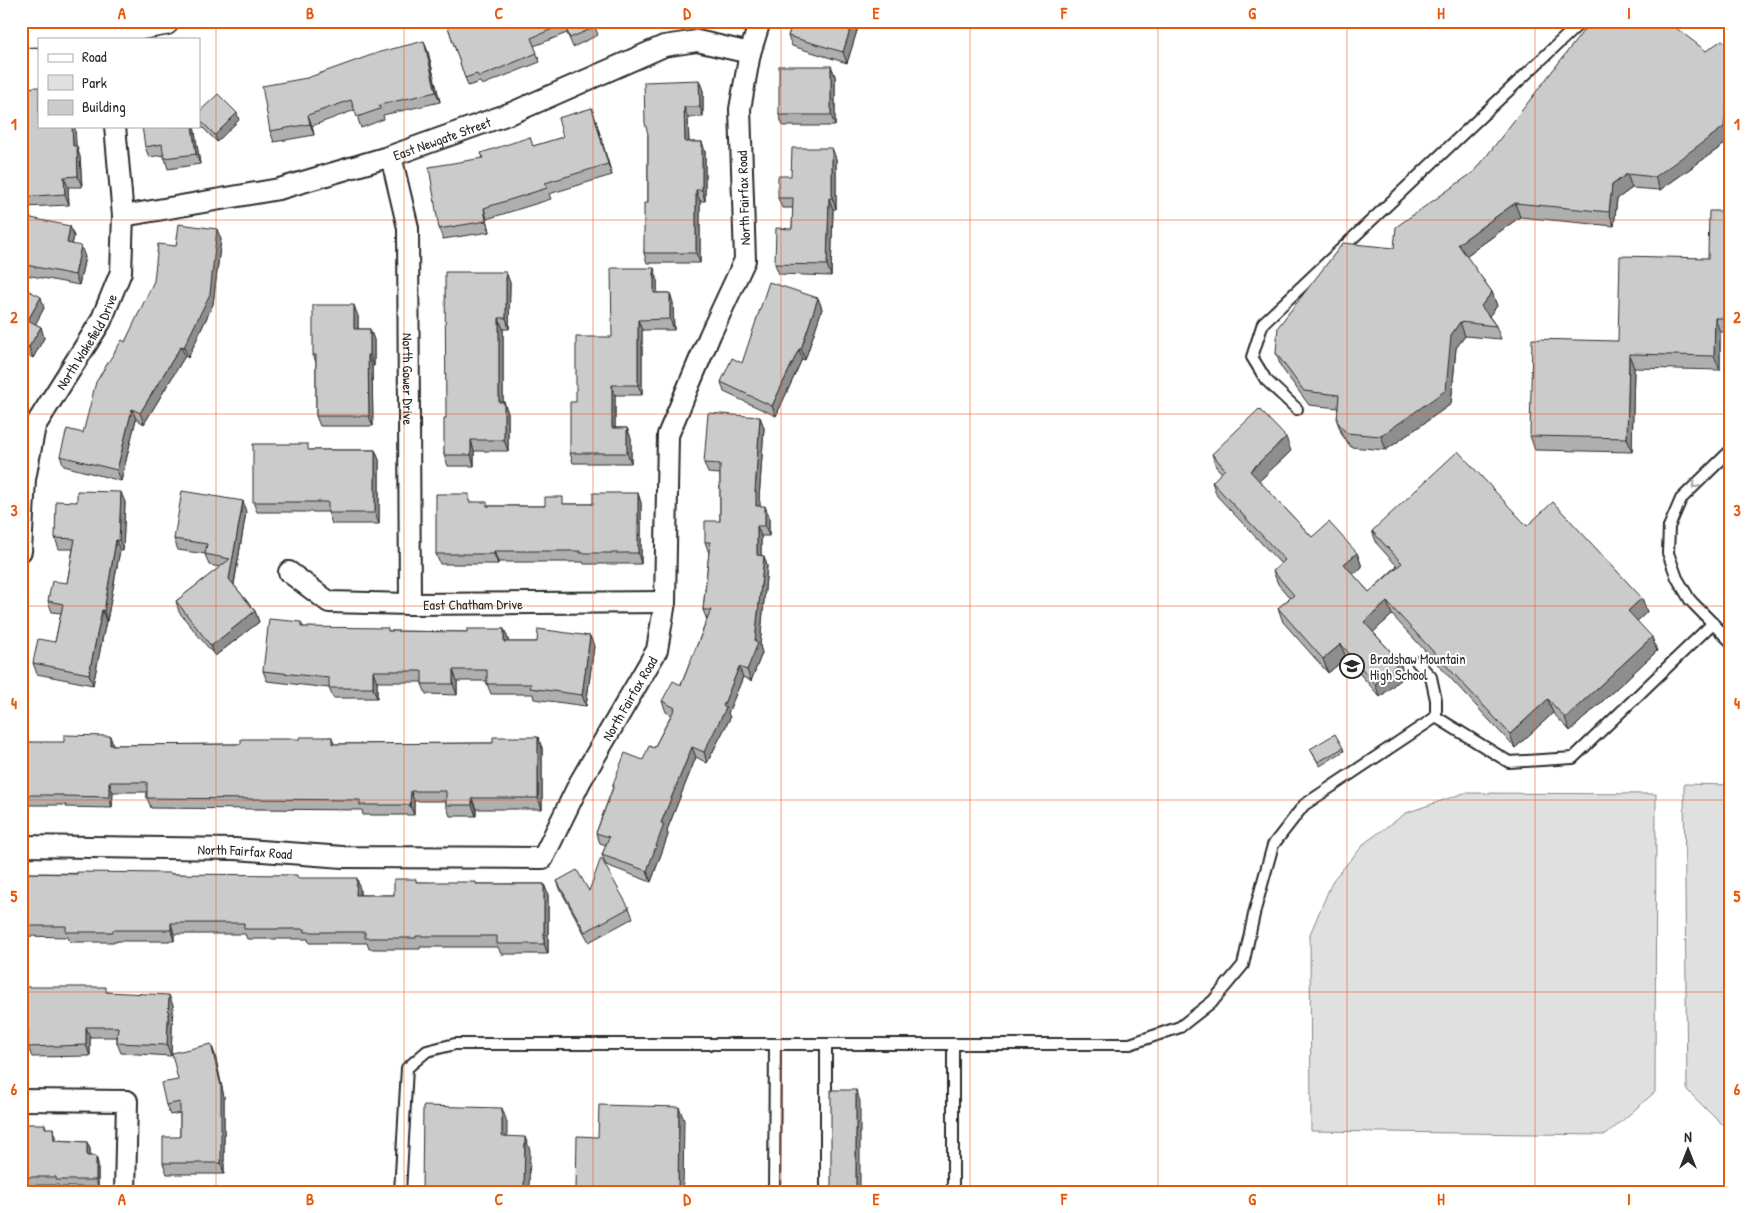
<svg xmlns="http://www.w3.org/2000/svg" width="1751" height="1213" font-family="'Patrick Hand',sans-serif">
	<style>
		.green { fill: #e0e0e0; stroke: #868686 }
		.lines { fill: none; stroke-linecap: round; stroke-linejoin: round }
		.lane-casing { stroke: #2b2b2b; stroke-width: 14 }
		.street-casing { stroke: #2b2b2b; stroke-width: 24 }
		.secondary-casing { stroke: #2b2b2b; stroke-width: 31 }
		.lane { stroke: #fff; stroke-width: 10 }
		.street { stroke: #fff; stroke-width: 20 }
		.secondary { stroke: #fff; stroke-width: 28 }
		.wall { fill: #afafaf; stroke: #2b2b2b }
		.shaded-wall { fill: #8e8e8e; stroke: #2b2b2b }
		.building { fill: #cbcbcb; stroke: #2b2b2b }
		.oneway { stroke: #a0a0a0 }
		.grid { fill: none; stroke: #e8590c; stroke-width: 1; stroke-opacity: 0.55 }
		.labels { text-anchor: middle; dominant-baseline: central; stroke-width: 4; stroke-linejoin: round; paint-order: stroke }
		.street-label { font-size: 14px; fill: #2b2b2b; stroke: #fff }
		.poi-label { font-size: 14px; fill: #2b2b2b; stroke: #fff; text-anchor: start }
		.neatline { fill: none; stroke: #e8590c; stroke-width: 2 }
		.grid-label { font-size: 16px; text-anchor: middle; font-weight: bold; fill: #e8590c }
	</style>
	<rect width="100%" height="100%" fill="#fff"/>
	<filter id="ink" filterUnits="userSpaceOnUse"><feTurbulence type="fractalNoise" baseFrequency=".02" numOctaves="2"/><feDisplacementMap in="SourceGraphic" scale="10" xChannelSelector="R" yChannelSelector="G"/><feConvolveMatrix kernelMatrix="1 2 1 2 8 2 1 2 1" color-interpolation-filters="sRGB"/></filter>
	<g filter="url(#ink)">
		<!-- green -->
		<g class="green">
			<polygon points="1684,784 1730,785 1730,1133 1687,1090"/>
			<polygon points="1464,793 1656,794 1655,1092 1606,1135 1311,1131 1310,934 1333,880 1366,842 1406,813"/>
		</g>
		<g class="lines">
			<defs>
				<g id="lane">
					<polyline points="1297,409 1266,380 1252,357 1263,323 1582,21"/>
					<polyline points="1730,451 1681,499 1669,527 1668,553 1677,578 1690,600 1730,641"/>
					<polyline points="1417,662 1431,677 1436,700 1436,717"/>
					<polyline points="826,1044 826,1192"/>
					<polyline points="400,1192 407,1068 427,1051 455,1044 953,1044"/>
					<polyline points="774,1192 775,1044"/>
					<polyline points="953,1192 953,1044 1130,1044 1180,1027 1213,1001 1243,965 1255,910 1273,845 1304,805 1436,717 1509,762 1573,758 1713,623"/>
				</g>
				<g id="street">
					<path id="s1" d="M391 156 408 228 410 604"/>
					<path id="s2" d="M123 216 279 189 391 156 514 112 664 46 697 41 750 53"/>
					<path id="s3" d="M21 551 25 479 35 426 101 321 121 272 123 216 115 126"/>
					<path id="s4" d="M289 572 329 602 410 604 665 602"/>
					<path id="s5" d="M21 846 235 849 343 857 543 858 580 782 657 650 665 602 668 435 710 335 745 260 740 109 750 53 760 21"/>
					<polyline points="21,1100 127,1101 125,1192"/>
				</g>
				<polyline id="secondary" points="21,33 107,31 165,21"/>
			</defs>
			<!-- lane casing -->
			<use href="#lane" class="lane-casing"/>
			<!-- street casing -->
			<use href="#street" class="street-casing"/>
			<!-- secondary casing -->
			<use href="#secondary" class="secondary-casing"/>
			<!-- lane -->
			<use href="#lane" class="lane"/>
			<!-- street -->
			<use href="#street" class="street"/>
			<!-- secondary -->
			<use href="#secondary" class="secondary"/>
		</g>
		<!-- wall -->
		<g class="wall">
			<polygon points="446,21 593,21 598,35 573,47 567,33 534,46 540,62 482,85 480,82 468,86"/>
			<polygon points="793,21 860,21 847,63 792,46 788,36"/>
			<polygon points="1730,46 1730,133 1729,141 1660,190 1632,188 1617,199 1614,226 1520,217 1466,256 1492,292 1497,306 1489,316 1496,326 1501,339 1465,336 1456,348 1451,404 1386,450 1351,447 1342,435 1337,421 1338,408 1309,405 1281,367 1276,353 1394,248 1706,51"/>
			<polygon points="428,52 440,102 383,115 384,119 361,128 355,110 312,126 314,135 274,142 270,131 307,78"/>
			<polygon points="831,66 835,76 835,126 783,126 779,115"/>
			<polygon points="699,80 703,91 703,117 688,118 689,142 702,142 705,152 705,201 700,201 700,263 647,263 644,253 648,203 648,134"/>
			<polygon points="21,88 76,146 80,157 82,187 68,187 69,205 25,207 21,198"/>
			<polygon points="199,112 239,120 217,142 199,124"/>
			<polygon points="595,118 612,175 549,194 551,199 487,219 490,232 443,239 439,229 483,158 534,146 563,137"/>
			<polygon points="194,126 200,164 168,169 164,155 149,157 145,147"/>
			<polygon points="832,148 836,159 836,209 833,209 831,276 779,274 775,264 792,229 793,208 782,208 778,198 791,176"/>
			<polygon points="1730,211 1730,332 1720,332 1720,370 1634,368 1632,452 1535,450 1530,436 1618,341 1708,258"/>
			<polygon points="21,216 74,236 72,245 85,257 79,285 21,274"/>
			<polygon points="221,239 213,304 188,358 185,356 144,424 136,419 121,481 64,466 60,456 83,433 125,342 176,246"/>
			<polygon points="654,268 657,278 657,293 670,293 673,303 674,330 642,330 642,395 615,395 615,428 627,428 631,438 631,463 573,463 570,453 576,402 612,337"/>
			<polygon points="506,272 510,283 509,329 503,329 503,402 504,402 508,413 508,451 474,451 474,466 448,466 444,455 446,418"/>
			<polygon points="21,287 44,308 35,324 41,327 44,338 33,358 26,354 21,364"/>
			<polygon points="818,298 822,309 805,360 802,359 776,416 724,392 721,382"/>
			<polygon points="358,316 358,329 370,329 374,340 374,366 372,366 373,426 320,426 316,416 316,362 313,355"/>
			<polygon points="760,417 764,428 759,499 760,506 769,516 769,536 761,536 761,556 764,556 767,566 760,646 762,653 751,681 743,677 728,713 730,718 707,763 696,757 667,830 668,835 651,882 606,865 602,855 606,845 600,843 596,833 613,787 613,784 643,760 654,748 671,715 666,712 662,701 681,685 707,620 703,610 709,553 705,542 720,521 720,474 708,473 704,463"/>
			<polygon points="310,450 375,450 379,460 379,524 332,524 328,512 257,512 253,502"/>
			<polygon points="1291,451 1259,481 1312,537 1357,553 1362,567 1353,574 1369,592 1397,566 1377,544 1372,531 1527,526 1642,598 1647,612 1637,621 1657,651 1570,731 1553,713 1515,748 1392,615 1373,632 1400,662 1404,676 1380,697 1346,658 1328,673 1283,622 1278,608 1290,598 1278,584 1273,571 1281,564 1217,496 1212,482 1222,473 1216,467 1212,454"/>
			<polygon points="638,493 641,503 641,564 584,564 583,562 498,562 498,564 440,564 436,554 472,502 489,506 545,506 566,504 593,504"/>
			<polygon points="125,502 123,551 120,550 107,621 106,621 93,685 37,674 33,663 55,642 61,613 52,612 48,601 67,583 73,549 59,549 55,538"/>
			<polygon points="246,512 234,585 255,611 259,622 215,656 179,612 176,601 220,567 209,565 205,554 178,550 174,539"/>
			<polygon points="301,622 303,627 389,631 467,632 504,629 508,639 508,642 537,642 590,636 594,646 586,706 534,699 533,694 491,694 487,684 487,681 457,681 457,695 426,694 422,684 422,682 377,682 377,698 333,698 329,688 267,681 263,671"/>
			<polygon points="332,737 334,744 493,743 538,737 542,748 542,809 476,809 476,816 450,816 446,805 446,801 414,801 414,815 363,815 362,810 151,808 147,798 147,792 113,792 112,808 66,807 66,805 21,805 21,742 113,745 241,744"/>
			<polygon points="1343,748 1344,751 1320,766 1310,749"/>
			<polygon points="21,873 171,874 298,878 360,889 360,895 394,895 417,882 477,884 544,884 548,895 548,954 501,954 498,947 420,947 420,949 369,949 367,943 309,943 308,939 247,939 245,934 174,934 174,941 117,941 117,942 70,942 68,937 21,936"/>
			<polygon points="557,881 589,891 629,908 633,918 589,942 561,891"/>
			<polygon points="21,987 108,992 173,1005 171,1056 121,1053 117,1043 117,1037 90,1037 90,1056 32,1057 28,1047 28,1040 21,1040"/>
			<polygon points="211,1044 215,1055 224,1097 224,1174 167,1174 163,1163 180,1137 180,1113 170,1115 166,1105 178,1080"/>
			<polygon points="45,1124 46,1128 56,1136 56,1140 87,1142 90,1149 90,1156 96,1156 98,1164 98,1187 59,1187 58,1185 21,1185 21,1142 24,1142"/>
		</g>
		<!-- shaded-wall -->
		<g class="shaded-wall">
			<polygon points="853,21 860,21 847,63 843,52"/>
			<polygon points="424,41 428,52 440,102 436,92"/>
			<polygon points="831,66 835,76 835,126 831,115"/>
			<polygon points="1730,67 1730,133 1729,141 1660,190 1655,177"/>
			<polygon points="699,80 703,91 703,117 700,107"/>
			<polygon points="684,107 688,118 689,152 685,142"/>
			<polygon points="592,108 595,118 612,175 608,164"/>
			<polygon points="237,113 239,120 217,142 215,135"/>
			<polygon points="308,115 312,126 314,135 310,124"/>
			<polygon points="72,126 75,126 77,157 73,146"/>
			<polygon points="192,126 194,126 200,164 196,154"/>
			<polygon points="702,142 705,152 705,201 702,190"/>
			<polygon points="77,146 80,157 82,187 78,176"/>
			<polygon points="832,148 836,159 836,209 832,198"/>
			<polygon points="1627,174 1632,188 1617,199 1614,226 1609,212 1612,185"/>
			<polygon points="64,177 68,187 69,205 65,194"/>
			<polygon points="696,190 700,201 700,263 696,253"/>
			<polygon points="829,198 833,209 831,276 827,265"/>
			<polygon points="1515,203 1520,217 1463,258 1458,244"/>
			<polygon points="484,208 487,219 490,232 486,221"/>
			<polygon points="70,226 74,236 70,254 67,243"/>
			<polygon points="217,229 221,239 213,304 188,358 184,347"/>
			<polygon points="81,246 85,257 79,285 75,275"/>
			<polygon points="654,268 657,278 658,303 654,293"/>
			<polygon points="506,272 510,283 509,329 506,318"/>
			<polygon points="1492,292 1497,306 1486,320 1481,306"/>
			<polygon points="670,293 673,303 674,330 670,319"/>
			<polygon points="41,297 44,308 32,331 28,320"/>
			<polygon points="818,298 822,309 805,360 801,349"/>
			<polygon points="354,305 358,316 358,340 354,329"/>
			<polygon points="499,318 503,329 503,413 499,402"/>
			<polygon points="1715,318 1720,332 1720,370 1714,356"/>
			<polygon points="638,320 642,330 642,395 638,385"/>
			<polygon points="1460,322 1465,336 1456,348 1451,404 1386,450 1381,436"/>
			<polygon points="41,327 44,338 33,358 29,347"/>
			<polygon points="370,329 374,340 374,366 370,355"/>
			<polygon points="22,343 26,354 21,364 21,344"/>
			<polygon points="181,346 185,356 144,424 140,413"/>
			<polygon points="799,349 802,359 776,416 772,406"/>
			<polygon points="1629,354 1634,368 1632,452 1627,438"/>
			<polygon points="368,355 372,366 373,426 369,416"/>
			<polygon points="612,385 615,395 615,438 612,428"/>
			<polygon points="504,402 508,413 508,451 504,440"/>
			<polygon points="132,409 136,419 121,481 117,470"/>
			<polygon points="760,417 764,428 759,499 760,502 760,516 756,506 755,492"/>
			<polygon points="627,428 631,438 631,463 627,453"/>
			<polygon points="1286,437 1291,451 1255,485 1250,471"/>
			<polygon points="471,440 474,451 474,466 471,455"/>
			<polygon points="375,450 379,460 379,524 375,513"/>
			<polygon points="121,492 125,502 123,551 119,540"/>
			<polygon points="638,493 641,503 641,564 638,553"/>
			<polygon points="243,501 246,512 233,589 229,579"/>
			<polygon points="765,506 769,516 769,536 765,526"/>
			<polygon points="757,526 761,536 761,566 757,555"/>
			<polygon points="116,540 120,550 107,621 104,611"/>
			<polygon points="494,551 498,562 498,564 494,554"/>
			<polygon points="1357,553 1362,567 1349,578 1344,564"/>
			<polygon points="764,556 767,566 760,646 762,653 751,681 747,670 755,641"/>
			<polygon points="1642,598 1647,612 1633,625 1628,611"/>
			<polygon points="1387,602 1392,615 1369,636 1364,622"/>
			<polygon points="102,610 106,621 93,685 89,674"/>
			<polygon points="255,611 259,622 215,656 211,646"/>
			<polygon points="504,629 508,639 508,652 504,642"/>
			<polygon points="590,636 594,646 586,706 582,695"/>
			<polygon points="1652,637 1657,651 1570,731 1565,718"/>
			<polygon points="1341,644 1346,658 1328,673 1323,659"/>
			<polygon points="1400,662 1404,676 1380,697 1375,684"/>
			<polygon points="739,667 743,677 728,713 730,718 707,763 704,752"/>
			<polygon points="453,670 457,681 457,695 453,684"/>
			<polygon points="373,671 377,682 377,698 373,688"/>
			<polygon points="1548,699 1553,713 1515,748 1510,734"/>
			<polygon points="110,736 114,747 110,745"/>
			<polygon points="538,737 542,748 542,809 538,798"/>
			<polygon points="692,747 696,757 667,830 668,835 651,882 647,871 661,823"/>
			<polygon points="109,782 113,792 112,808 109,797"/>
			<polygon points="411,791 414,801 414,815 410,805"/>
			<polygon points="472,798 476,809 476,816 472,805"/>
			<polygon points="357,878 360,889 360,905 356,895"/>
			<polygon points="544,884 548,895 548,954 544,944"/>
			<polygon points="171,923 174,934 174,941 171,930"/>
			<polygon points="169,995 173,1005 171,1056 167,1045"/>
			<polygon points="86,1027 90,1037 90,1056 86,1045"/>
			<polygon points="211,1044 215,1055 224,1097 224,1174 221,1163"/>
			<polygon points="856,1090 860,1101 860,1192 856,1192"/>
			<polygon points="679,1107 684,1120 683,1192 678,1192"/>
			<polygon points="502,1108 507,1122 507,1150 502,1136"/>
			<polygon points="53,1128 56,1136 57,1147 54,1140"/>
			<polygon points="525,1137 530,1150 529,1192 524,1188"/>
			<polygon points="87,1142 90,1149 90,1164 87,1156"/>
			<polygon points="96,1156 98,1164 98,1187 96,1180"/>
		</g>
		<!-- building -->
		<g class="building">
			<polygon points="446,21 593,21 595,27 570,38 564,24 531,38 537,53 479,77 477,74 465,78"/>
			<polygon points="793,21 853,21 843,52 788,36"/>
			<polygon points="1595,21 1667,21 1706,51 1722,40 1730,46 1730,67 1724,127 1655,177 1627,174 1612,185 1609,212 1515,203 1458,244 1492,292 1481,306 1496,326 1460,322 1451,335 1446,390 1381,436 1346,433 1337,421 1339,395 1304,391 1276,353 1278,327 1343,243 1394,248 1396,227 1475,171 1584,30"/>
			<polygon points="424,41 436,92 379,105 380,109 357,117 351,100 308,115 310,124 270,131 262,86 307,78 380,52"/>
			<rect x="779" y="66" width="52" height="49"/>
			<polygon points="699,80 700,107 684,107 685,142 702,142 702,190 696,190 696,253 644,253 644,203 648,203 648,134 645,123 644,82"/>
			<polygon points="39,87 39,126 72,126 73,146 77,146 78,176 64,177 65,194 21,197 21,88"/>
			<polygon points="218,94 237,113 215,135 199,119 199,112"/>
			<polygon points="592,108 608,164 545,183 547,188 484,208 486,221 439,229 429,167 483,158 481,153 530,137 533,146 563,137 558,118"/>
			<polygon points="142,126 192,126 196,154 164,158 162,144 145,147"/>
			<polygon points="792,148 832,148 832,198 829,198 827,265 775,264 776,228 792,229 793,198 778,198 778,176 791,176"/>
			<polygon points="1709,211 1730,211 1730,318 1715,318 1714,356 1629,354 1627,438 1530,436 1532,339 1618,341 1620,256 1708,258"/>
			<polygon points="21,216 70,226 67,243 81,246 75,275 21,264"/>
			<polygon points="179,224 217,229 210,294 184,347 181,346 140,413 132,409 117,470 60,456 67,429 83,433 96,382 122,340 125,342 154,281 158,244 176,246"/>
			<polygon points="611,268 654,268 654,293 670,293 670,319 638,320 638,385 612,385 612,428 627,428 627,453 570,453 570,402 576,402 576,337 612,337"/>
			<polygon points="445,272 506,272 506,318 499,318 499,402 504,402 504,440 471,440 471,455 444,455 444,418 446,418"/>
			<polygon points="769,282 818,298 801,349 799,349 772,406 721,382 732,358 742,363"/>
			<polygon points="21,287 41,297 28,320 41,327 29,347 22,343 21,344"/>
			<polygon points="313,305 354,305 354,329 370,329 370,355 368,355 369,416 316,416 316,355 313,355"/>
			<polygon points="1259,409 1286,437 1250,471 1312,537 1329,522 1357,553 1344,564 1369,592 1402,563 1372,531 1458,451 1527,526 1553,502 1642,598 1628,611 1652,637 1565,718 1548,699 1510,734 1387,602 1364,622 1400,662 1375,684 1341,644 1323,659 1278,608 1294,595 1273,571 1285,560 1212,482 1225,469 1212,454"/>
			<polygon points="708,413 760,417 755,492 756,492 756,506 765,506 765,526 757,526 757,555 764,556 755,641 758,643 747,670 739,667 723,706 726,708 704,752 692,747 661,823 664,824 647,871 602,855 609,837 596,833 614,785 613,784 625,753 643,760 649,746 654,748 675,708 662,701 673,681 681,685 711,610 703,610 710,542 705,542 705,521 720,521 720,464 704,463"/>
			<polygon points="253,444 308,444 308,450 375,450 375,513 328,513 328,502 253,502"/>
			<polygon points="77,491 121,492 119,540 116,540 104,611 102,610 89,674 33,663 38,639 55,642 63,604 48,601 52,581 67,583 75,539 55,538 56,501 77,502"/>
			<polygon points="182,491 243,501 229,579 255,611 211,646 176,601 230,559 205,554 207,544 174,539"/>
			<polygon points="593,493 638,493 638,553 580,553 580,551 494,551 494,554 436,554 436,494 469,494 469,502 487,502 487,506 545,506 545,497 563,497 563,504 593,504"/>
			<polygon points="269,619 301,622 301,627 388,628 388,631 467,632 467,629 504,629 504,642 537,642 538,629 590,636 582,695 530,688 531,684 487,684 487,670 453,670 453,684 422,684 422,671 373,671 373,688 329,688 329,678 263,671"/>
			<polygon points="1335,734 1343,748 1318,762 1310,749"/>
			<polygon points="64,735 110,736 110,745 241,744 241,739 300,739 300,737 332,737 332,744 493,743 493,737 538,737 538,798 472,798 472,805 446,805 446,791 411,791 410,805 360,805 360,800 147,798 147,782 109,782 109,797 63,796 63,795 21,795 21,742 64,742"/>
			<polygon points="601,858 629,908 585,932 557,881 577,870 589,891"/>
			<polygon points="77,872 171,873 171,874 297,875 297,878 357,878 356,895 394,895 394,879 416,879 416,882 476,882 476,884 544,884 544,944 497,944 497,936 416,936 416,938 365,938 365,932 305,932 305,929 244,929 244,923 171,923 171,930 113,930 113,932 66,932 66,926 21,926 21,873 77,874"/>
			<polygon points="21,987 106,987 106,992 169,995 167,1045 117,1043 118,1027 86,1027 86,1045 28,1047 28,1029 21,1029"/>
			<polygon points="211,1044 221,1086 221,1163 163,1163 163,1137 180,1137 180,1102 166,1105 161,1083 178,1080 172,1053"/>
			<rect x="831" y="1090" width="25" height="102"/>
			<polygon points="599,1105 679,1107 678,1192 422,1192 423,1106 502,1108 502,1136 525,1137 524,1188 576,1190 577,1136 598,1137"/>
			<polygon points="24,1124 45,1124 45,1128 53,1128 54,1140 87,1142 87,1156 96,1156 96,1180 56,1180 56,1177 21,1177 21,1142 24,1142"/>
		</g>
		<!-- one-way arrows -->
		<defs><path id="oneway-chevron" d="M-2-3.5L2.5 0L-2 3.5" fill="none" stroke-width="1.6" stroke-linecap="round" stroke-linejoin="round" transform="scale(1.25)"/></defs>
		<use class="oneway" href="#oneway-chevron" transform="translate(1695 485) rotate(135)"/>
	</g>
	<!-- grid -->
	<path class="grid" d="M216 21V1192M404 21V1192M593 21V1192M781 21V1192M970 21V1192M1158 21V1192M1347 21V1192M1535 21V1192M21 220H1730M21 414H1730M21 606H1730M21 800H1730M21 992H1730"/>
	<!-- icons -->
	<defs>
		<symbol id="school-ring" viewBox="-11 -11 22 22"><circle r="9.5" fill="#fff" stroke="#2b2b2b" stroke-width="1.5"/><path d="M0-5L7-2L0 1L-7-2ZM-4 1L0 2.5L4 1V4Q0 6-4 4Z" fill="#2b2b2b"/></symbol>
	</defs>
	<g fill-rule="evenodd">
		<use href="#school-ring" x="1338" y="652" width="28" height="28"/>
	</g>
	<g class="labels">
		<!-- street labels -->
		<g class="street-label">
			<text stroke="none"><textPath href="#s2" startOffset="329">East Newgate Street</textPath></text>
			<text transform="translate(743 198) rotate(-92)">North Fairfax Road</text>
			<text stroke="none"><textPath href="#s3" startOffset="225">North Wakefield Drive</textPath></text>
			<text stroke="none"><textPath href="#s1" startOffset="225">North Gower Drive</textPath></text>
			<text stroke="none"><textPath href="#s4" startOffset="194">East Chatham Drive</textPath></text>
			<text stroke="none"><textPath href="#s5" startOffset="704">North Fairfax Road</textPath></text>
			<text stroke="none"><textPath href="#s5" startOffset="224">North Fairfax Road</textPath></text>
		</g>
		<!-- poi labels -->
		<g class="poi-label">
			<text x="1370" y="658">Bradshaw Mountain<tspan x="1370" dy="16">High School</tspan></text>
		</g>
	</g>
	<!-- margin -->
	<rect width="1751" height="1213" fill="none" stroke="#fff" stroke-width="55"/>
	<!-- legend -->
	<rect x="38" y="38" width="162" height="90" fill="#ffffff" stroke="#aaaaaa"/>
	<rect x="48" y="54" width="25" height="8" fill="#ffffff" stroke="#aaaaaa"/>
	<text x="82" y="62" font-size="15" fill="#2b2b2b">Road</text>
	<rect x="48" y="75" width="25" height="15" fill="#e0e0e0" stroke="#aaaaaa"/>
	<text x="82" y="88" font-size="15" fill="#2b2b2b">Park</text>
	<rect x="48" y="100" width="25" height="15" fill="#cbcbcb" stroke="#aaaaaa"/>
	<text x="82" y="112" font-size="15" fill="#2b2b2b">Building</text>
	<!-- north arrow -->
	<g transform="translate(1688 1150)" stroke="#ffffff" stroke-width="4" paint-order="stroke">
	<path d="M0-4L9 19L0 12L-9 19Z" fill="#2b2b2b"/>
	<text y="-8" font-size="14" font-weight="bold" text-anchor="middle" fill="#2b2b2b">N</text>
	</g>
	<rect x="28" y="28" width="1696" height="1158" class="neatline"/>
	<g class="grid-label">
		<text x="122" y="19">A</text>
		<text x="310" y="19">B</text>
		<text x="499" y="19">C</text>
		<text x="687" y="19">D</text>
		<text x="876" y="19">E</text>
		<text x="1064" y="19">F</text>
		<text x="1252" y="19">G</text>
		<text x="1441" y="19">H</text>
		<text x="1629" y="19">I</text>
		<text x="14" y="130">1</text>
		<text x="1737" y="130">1</text>
		<text x="14" y="323">2</text>
		<text x="1737" y="323">2</text>
		<text x="14" y="516">3</text>
		<text x="1737" y="516">3</text>
		<text x="14" y="709">4</text>
		<text x="1737" y="709">4</text>
		<text x="14" y="902">5</text>
		<text x="1737" y="902">5</text>
		<text x="14" y="1095">6</text>
		<text x="1737" y="1095">6</text>
		<text x="122" y="1205">A</text>
		<text x="310" y="1205">B</text>
		<text x="499" y="1205">C</text>
		<text x="687" y="1205">D</text>
		<text x="876" y="1205">E</text>
		<text x="1064" y="1205">F</text>
		<text x="1252" y="1205">G</text>
		<text x="1441" y="1205">H</text>
		<text x="1629" y="1205">I</text>
	</g>
</svg>
